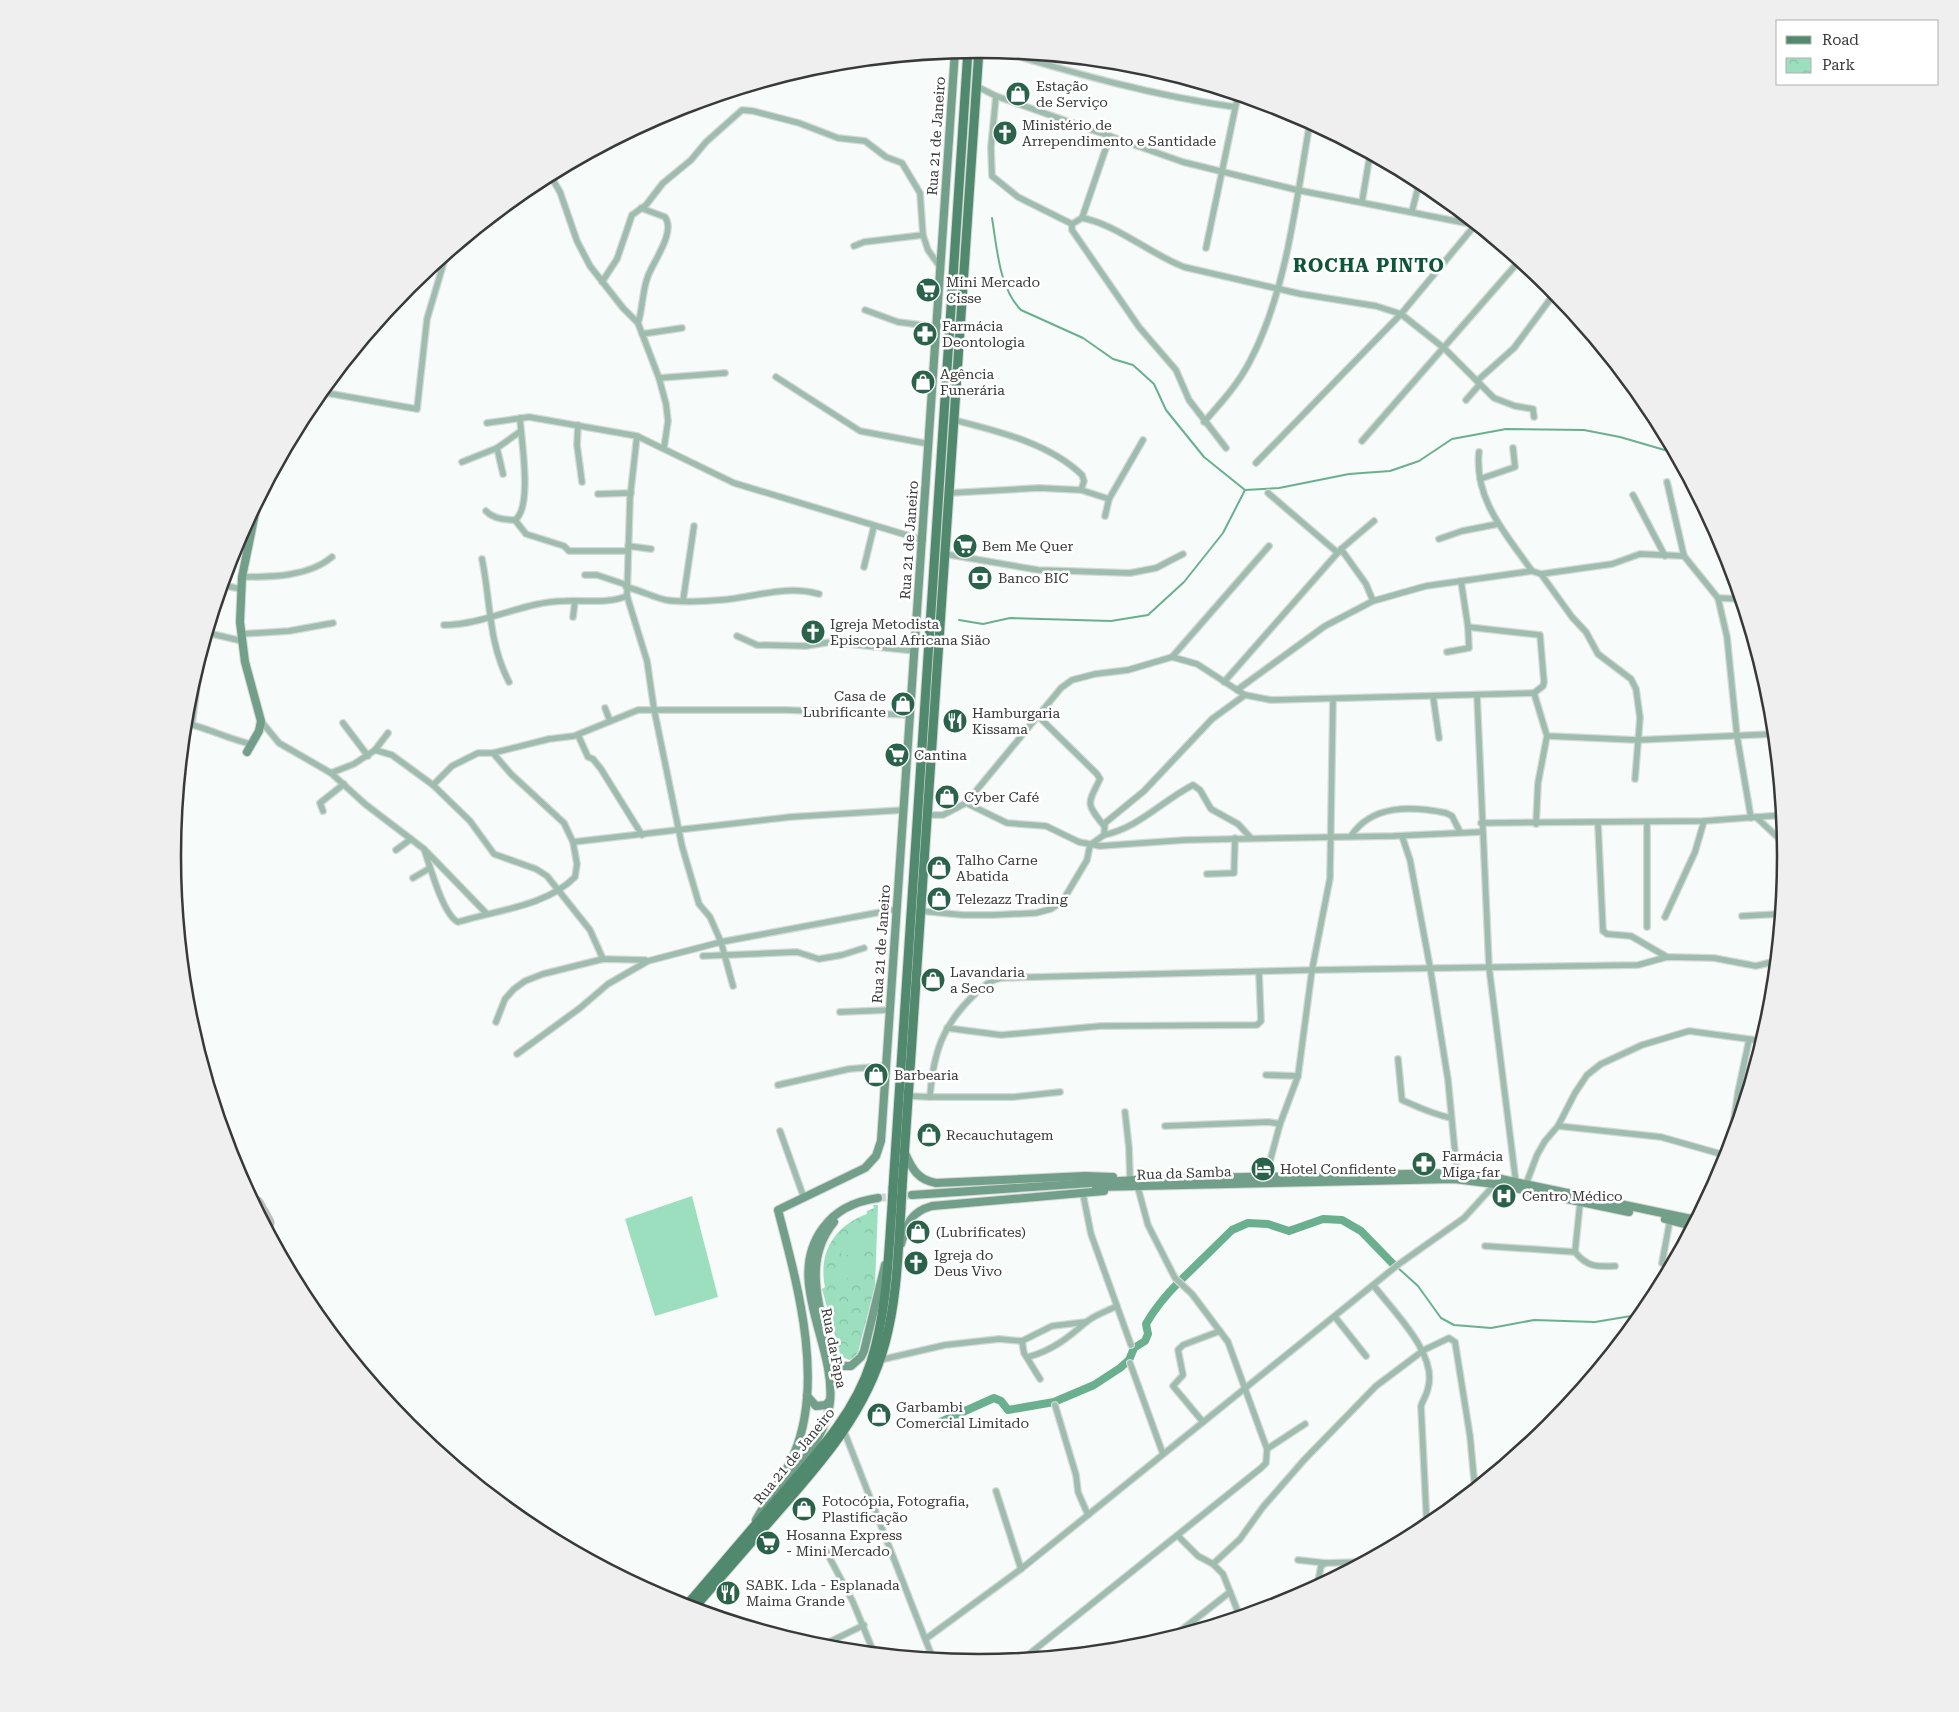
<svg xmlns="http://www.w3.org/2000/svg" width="1959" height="1712" font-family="'Roboto Serif',serif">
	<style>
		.park { fill: url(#park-crowns) }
		.garden { fill: #9bdfbe }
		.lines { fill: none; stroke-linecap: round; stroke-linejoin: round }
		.stream { stroke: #6ab08f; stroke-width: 2 }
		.canal { stroke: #6ab08f; stroke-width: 8 }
		.taxiway { stroke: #bcbfbe; stroke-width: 19 }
		.secondary-tunnel { stroke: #d1d4d3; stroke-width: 8; stroke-dasharray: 8 4; stroke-linecap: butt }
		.street-casing { stroke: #d5d8d6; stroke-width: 8 }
		.secondary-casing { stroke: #d5d8d6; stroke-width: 10 }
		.primary-casing { stroke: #d5d8d6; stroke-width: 11 }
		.street { stroke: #9fbdae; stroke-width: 5.5 }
		.secondary { stroke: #729f89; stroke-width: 8 }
		.primary { stroke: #50896e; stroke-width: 9 }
		.primary-bridge-casing { stroke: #d5d8d6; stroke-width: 11; stroke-linecap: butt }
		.primary-bridge { stroke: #50896e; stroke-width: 9 }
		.labels { text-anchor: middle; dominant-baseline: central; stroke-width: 5; stroke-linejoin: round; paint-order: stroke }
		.poi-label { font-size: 14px; fill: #383939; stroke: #fff; text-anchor: start }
		.street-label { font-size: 14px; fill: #383939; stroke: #fff }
		.district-label { font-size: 19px; font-weight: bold; letter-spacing: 1px; fill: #0f553b; stroke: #fff }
		.rim { fill: none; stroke: #383939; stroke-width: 2.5 }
	</style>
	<defs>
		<pattern id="park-crowns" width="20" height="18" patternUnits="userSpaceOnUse" patternTransform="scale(1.25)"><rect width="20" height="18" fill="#9bdfbe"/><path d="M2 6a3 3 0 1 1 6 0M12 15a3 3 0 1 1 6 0" fill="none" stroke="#86c0a4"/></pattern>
	</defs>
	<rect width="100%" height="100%" fill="#f7fbf9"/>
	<!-- park -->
	<path class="park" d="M873 1205H878L875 1286 858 1352 854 1358 849 1360 841 1356 839 1350 822 1289 825 1287C818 1253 834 1226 867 1214V1211L874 1208Z"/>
	<!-- garden -->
	<g class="garden">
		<polygon points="692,1196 718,1297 655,1316 625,1219"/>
		<polygon points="867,1232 871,1250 842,1256 838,1239"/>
		<polygon points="864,1257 867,1274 838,1280 835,1263"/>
	</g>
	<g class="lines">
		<!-- stream -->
		<g class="stream">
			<path d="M992 218C997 248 999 288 1021 310L1083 338 1113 359 1133 365 1154 384 1166 410 1204 457 1245 490 1279 488 1349 474 1390 471 1419 461 1452 439 1506 429 1584 430 1620 437 1675 453"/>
			<polyline points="959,620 983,624 1010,618 1111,621 1148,615 1184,582 1223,533 1245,490"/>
			<polyline points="1397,1267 1418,1286 1441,1318 1454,1325 1491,1328 1534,1320 1595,1322 1643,1314"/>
		</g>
		<!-- canal -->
		<g class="canal">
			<polyline points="1181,1280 1232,1230 1248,1223 1268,1224 1289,1231 1323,1219 1342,1220 1361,1231 1395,1266"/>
			<path d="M936 1424 994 1398 1001 1401 1008 1410 1054 1402 1094 1385 1120 1368 1129 1360 1134 1348 1145 1341 1148 1334 1146 1324C1155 1308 1166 1295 1179 1282"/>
		</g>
		<!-- taxiway -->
		<polyline class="taxiway" points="255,1205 265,1223"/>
		<!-- secondary-tunnel -->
		<polyline class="secondary-tunnel" points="878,1198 912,1195"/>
		<defs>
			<g id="street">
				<path d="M1000 51C1077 74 1155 96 1235 107"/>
				<polyline points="976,86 996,96 1183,162 1297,190 1476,225"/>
				<path d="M996 96 991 147 992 176 1018 197 1072 224 1082 218C1116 224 1150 254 1184 267L1301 294 1376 306 1401 314 1444 348 1494 398 1515 406 1533 409 1534 417"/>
				<polyline points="550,175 560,192 577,241 590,266 623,308 638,323 659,378 666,404 668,421 664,448"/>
				<polyline points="1362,202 1370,154"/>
				<polyline points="1412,211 1420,180"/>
				<polyline points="1082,218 1110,136"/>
				<polyline points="1072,224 1072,230 1139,327 1176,370 1189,400 1226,448"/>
				<polyline points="854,246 864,242 923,235"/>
				<polyline points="1206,248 1238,95"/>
				<polyline points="602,282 617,259 632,215 646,205 663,183 691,160 706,142 742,110 753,111 799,123 838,138 865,141 886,157 902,163 920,193 923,235 928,250 940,267"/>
				<polyline points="865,310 898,322 937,327"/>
				<path d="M638 323C643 308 642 291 648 276 653 262 676 232 665 217L641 208"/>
				<polyline points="642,334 682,328"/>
				<polyline points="776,377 860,431 929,444"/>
				<polyline points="659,378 725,373"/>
				<polyline points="1477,381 1514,348 1554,294"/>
				<polyline points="321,392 417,409 427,319 446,255"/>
				<polyline points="1466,400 1480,384"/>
				<path d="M954 420C997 431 1049 443 1082 475L1084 481 1081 490 1109 499"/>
				<path d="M1204 422C1221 403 1239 383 1250 361 1287 291 1296 200 1310 122"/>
				<polyline points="487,423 529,417 637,436 734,483 923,540"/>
				<polyline points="578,425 577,445 582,482"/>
				<polyline points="637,436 630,498 627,596 647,661 654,709 682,846 699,904 710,917 721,942 733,986"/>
				<polyline points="1362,441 1520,260"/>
				<polyline points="497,448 503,474"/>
				<path d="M1479 452C1474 500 1506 534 1532 571"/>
				<polyline points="462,462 497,448 521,431"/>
				<polyline points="1256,463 1401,314 1476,224"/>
				<polyline points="1480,479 1515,467 1513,448"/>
				<polyline points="1667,482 1684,556 1718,598 1727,637 1737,736 1751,818"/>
				<polyline points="949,493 1039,488 1081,490"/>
				<polyline points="1268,493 1338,553"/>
				<polyline points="598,494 631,493"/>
				<polyline points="1633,495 1665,556"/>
				<path d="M486 511C493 519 505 520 515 520 533 507 521 439 520 418"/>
				<polyline points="1105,516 1109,499 1143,440"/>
				<polyline points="515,520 526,534 564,546 569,551 628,551"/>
				<polyline points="1439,539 1462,531 1498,524"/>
				<polyline points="628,546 651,549"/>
				<polyline points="1341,549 1366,584 1373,601"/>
				<polyline points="945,554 1038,570 1130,573 1156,568 1183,554"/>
				<path d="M482 559C491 603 488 641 509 682"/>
				<polyline points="864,567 874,526"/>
				<polyline points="1541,574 1572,617 1586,632 1598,654 1631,679 1636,689 1640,718 1635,779"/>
				<polyline points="585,575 597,575 627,585"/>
				<path d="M242 577C271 577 308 577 332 557"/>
				<polyline points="222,585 241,589"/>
				<path d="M626 587C640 590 655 598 666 600 683 603 703 601 720 600 754 598 784 584 819 594"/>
				<polyline points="1718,598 1741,599"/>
				<polyline points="683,601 694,526"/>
				<polyline points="573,617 575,601"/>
				<path d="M444 625C485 625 524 601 565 601 587 600 607 604 627 596"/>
				<polyline points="1468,627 1540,635 1544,682 1543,686 1534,693"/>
				<polyline points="208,633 242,641"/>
				<polyline points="241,634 289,631 333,623"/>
				<polyline points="737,636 757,645 806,646 831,642 915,651"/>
				<polyline points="1447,652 1469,648 1468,627 1461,581"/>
				<polyline points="1172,657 1269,546"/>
				<polyline points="1224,682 1341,549 1374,521"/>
				<polyline points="1237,690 1325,626 1373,601 1426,586 1532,571 1541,574 1612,564 1640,554 1684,556"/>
				<polyline points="1477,695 1489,967 1516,1183"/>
				<polyline points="1433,696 1439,738"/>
				<polyline points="605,708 610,721"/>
				<path d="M1039 717 1097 774 1100 779C1087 805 1086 803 1104 826"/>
				<polyline points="261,721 279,743 331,773 354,764 375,750 392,755 433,785 470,821 494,854 536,869 547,876 590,930 603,959"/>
				<path d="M185 723C208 728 228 739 251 744"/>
				<polyline points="343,723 368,756"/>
				<polyline points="192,724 201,654"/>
				<polyline points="578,735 588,757 593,759 601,769 642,835"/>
				<polyline points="375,750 388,733"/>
				<polyline points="331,773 365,804 424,849 486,913"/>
				<polyline points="433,785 452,766 478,753 493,753 549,739 574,736 638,710 786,710 911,715"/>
				<polyline points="966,803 1007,823 1046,826 1079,842 1100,846 1185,840 1393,836 1481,832"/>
				<polyline points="323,811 320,803 344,784"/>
				<polyline points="927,815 943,815 966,803 1061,688 1072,680 1095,674 1128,670 1172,657 1197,664 1245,695 1271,700 1534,693 1547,736 1637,740 1775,734"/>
				<polyline points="1756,817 1786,845"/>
				<polyline points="1481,823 1704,821 1783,815"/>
				<polyline points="1647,823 1647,927"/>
				<polyline points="1536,824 1538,783 1547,736"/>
				<polyline points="1598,824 1603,931 1607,934 1631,936 1667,957"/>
				<path d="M1104 835C1138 828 1162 801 1193 785L1200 790 1211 809 1238 824 1251 838"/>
				<path d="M1351 836C1372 804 1412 806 1446 813L1452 816 1460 832"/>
				<polyline points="1402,836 1410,860 1430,967 1448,1080 1457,1173"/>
				<polyline points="573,842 790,817 904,810"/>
				<path d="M424 849C430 866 443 915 458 922 496 910 545 907 575 877L577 864 573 842 564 823 511 774 493 753"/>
				<polyline points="396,850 411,839"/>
				<polyline points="1207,874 1234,873 1235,838"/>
				<polyline points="413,878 430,868"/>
				<polyline points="921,911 963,915 993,915 1036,913 1051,909 1062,902 1087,860 1090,845 1104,835 1105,823 1144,791 1212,719 1245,695"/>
				<polyline points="1742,916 1781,914"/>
				<polyline points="1665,917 1695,852 1704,821"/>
				<polyline points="703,956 797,952 819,959 842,955 864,948"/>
				<polyline points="840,1012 890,1010"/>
				<polyline points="496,1022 505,999 514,989 525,981 543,974 603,959 645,960"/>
				<polyline points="947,1028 1001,1035 1101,1026 1257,1025 1261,1021 1259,973"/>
				<polyline points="517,1054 580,1008 608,984 648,961 721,942 897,909"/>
				<path d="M1398 1059 1402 1100C1418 1107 1432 1114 1451 1118"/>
				<polyline points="1266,1075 1298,1076"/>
				<polyline points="778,1085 849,1069 886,1066"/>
				<path d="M908 1096 930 1097C933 1054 942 1025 975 994 983 987 989 980 1001 978L1312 970 1638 965 1667 957 1714 958 1756 966 1776 961"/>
				<polyline points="930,1097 1014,1097 1060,1092"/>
				<polyline points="1125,1112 1129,1148 1130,1178"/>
				<polyline points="1165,1126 1269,1122 1280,1124"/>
				<polyline points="1558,1126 1661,1137 1728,1156"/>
				<polyline points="780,1131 804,1198"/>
				<polyline points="1729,1152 1738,1092 1749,1040"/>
				<polyline points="1266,1176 1280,1124 1298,1076 1312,970 1330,878 1333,700"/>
				<polyline points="1526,1184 1537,1155 1545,1141 1558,1126 1575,1093 1587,1075 1601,1064 1642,1045 1689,1031 1763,1041"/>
				<polyline points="1083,1194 1091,1234 1131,1345"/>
				<path d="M1485 1246 1575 1252C1587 1267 1597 1267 1615 1266"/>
				<polyline points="1575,1252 1580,1203"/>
				<polyline points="1662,1263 1670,1220"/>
				<path d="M1374 1286C1393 1311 1438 1354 1428 1388 1427 1394 1423 1400 1421 1406L1427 1528"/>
				<polyline points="1335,1317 1366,1356"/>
				<polyline points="1022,1341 1024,1353 1040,1379"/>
				<path d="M1028 1357C1051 1351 1068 1338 1085 1323 1094 1315 1107 1311 1117 1306"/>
				<polyline points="880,1360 945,1345 999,1339 1022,1341 1052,1326 1086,1322"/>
				<polyline points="1130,1363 1163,1454"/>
				<polyline points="1055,1405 1076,1475 1078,1492 1088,1515"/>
				<polyline points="1203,1422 1173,1386 1183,1375 1178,1350 1183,1345 1220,1331"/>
				<polyline points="844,1431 933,1659"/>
				<polyline points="1267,1449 1305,1424"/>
				<polyline points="996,1491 1021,1569"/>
				<polyline points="1178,1536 1198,1556 1213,1564 1240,1539 1263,1507 1304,1460 1376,1386 1424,1350 1449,1338 1455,1342 1470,1436 1475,1489"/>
				<polyline points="826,1551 853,1602 874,1653"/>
				<polyline points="1298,1560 1326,1563 1362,1562"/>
				<polyline points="1213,1564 1223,1574 1240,1617"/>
				<polyline points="1317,1587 1321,1566 1326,1563"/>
				<polyline points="1174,1636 1230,1592"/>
				<polyline points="927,1638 1021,1569 1399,1264 1464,1218 1495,1184"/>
				<polyline points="819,1647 864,1625"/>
				<polyline points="1023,1659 1261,1468 1266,1463 1267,1449 1228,1342 1192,1294 1175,1278 1148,1225 1138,1188"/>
			</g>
			<g id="secondary">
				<polyline points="247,752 259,731 261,721 245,662 240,622 242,577 257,504"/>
				<path d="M905 1153C912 1169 918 1180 936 1183L1085 1176 1113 1177"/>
				<polyline points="1096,1187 1454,1179 1495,1184 1629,1212"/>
				<polyline points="912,1195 1150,1179 1457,1173 1501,1179 1696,1220"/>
				<polyline points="1665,1219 1692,1226"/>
				<path d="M834 1222C806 1256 816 1295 826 1334 829 1344 831 1359 840 1366H851L861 1357 864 1351 885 1265"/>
				<path d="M901 1244C907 1224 910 1212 932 1206L1104 1191"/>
				<polyline points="807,1396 816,1406 826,1405 830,1400"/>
				<path d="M781 1490C800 1463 827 1436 830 1402 836 1345 784 1280 823 1228 836 1210 856 1201 878 1198"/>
				<path d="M756 1520C768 1498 784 1477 794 1454 825 1381 797 1283 778 1210L865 1168 876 1156 881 1141 955 51"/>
			</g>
			<g id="primary">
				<polyline points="893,1188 968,50"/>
				<polyline points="902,1188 979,49"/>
				<path d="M686 1606C714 1574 742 1540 770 1508 808 1463 853 1419 871 1362 887 1311 888 1260 892 1207"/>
				<path d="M693 1609C721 1577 748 1546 776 1514 821 1463 867 1411 885 1343 897 1299 898 1253 901 1208"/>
			</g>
		</defs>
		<!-- street casing -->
		<use href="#street" class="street-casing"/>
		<!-- secondary casing -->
		<use href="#secondary" class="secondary-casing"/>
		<!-- primary casing -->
		<use href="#primary" class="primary-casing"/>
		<!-- street -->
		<use href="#street" class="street"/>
		<!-- secondary -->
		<use href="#secondary" class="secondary"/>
		<!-- primary -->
		<use href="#primary" class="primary"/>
		<defs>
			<g id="primary-bridge">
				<polyline points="892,1207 893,1188"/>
				<polyline points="901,1208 902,1188"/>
			</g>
		</defs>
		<!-- primary-bridge casing -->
		<use href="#primary-bridge" class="primary-bridge-casing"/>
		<!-- primary-bridge -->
		<use href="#primary-bridge" class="primary-bridge"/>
	</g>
	<!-- icons -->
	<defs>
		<symbol id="shop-disc" viewBox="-11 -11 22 22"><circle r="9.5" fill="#2a624a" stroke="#fff"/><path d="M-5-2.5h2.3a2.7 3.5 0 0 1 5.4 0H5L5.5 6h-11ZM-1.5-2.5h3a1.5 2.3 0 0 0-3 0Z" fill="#fff"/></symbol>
		<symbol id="church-disc" viewBox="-11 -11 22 22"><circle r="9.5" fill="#2a624a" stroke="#fff"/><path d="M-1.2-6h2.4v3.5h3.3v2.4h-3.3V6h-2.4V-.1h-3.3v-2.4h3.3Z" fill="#fff"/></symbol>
		<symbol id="supermarket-disc" viewBox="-11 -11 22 22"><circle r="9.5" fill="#2a624a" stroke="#fff"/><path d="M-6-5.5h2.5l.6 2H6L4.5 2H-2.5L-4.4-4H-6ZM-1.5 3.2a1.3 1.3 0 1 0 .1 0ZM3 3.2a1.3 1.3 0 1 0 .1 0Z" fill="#fff"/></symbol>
		<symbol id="pharmacy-disc" viewBox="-11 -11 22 22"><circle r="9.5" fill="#2a624a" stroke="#fff"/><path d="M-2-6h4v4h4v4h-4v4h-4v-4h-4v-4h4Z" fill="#fff"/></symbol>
		<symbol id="bank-disc" viewBox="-11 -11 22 22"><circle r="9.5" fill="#2a624a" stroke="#fff"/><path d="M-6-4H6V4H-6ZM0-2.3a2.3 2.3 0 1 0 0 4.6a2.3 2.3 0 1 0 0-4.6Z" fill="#fff"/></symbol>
		<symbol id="restaurant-disc" viewBox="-11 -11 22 22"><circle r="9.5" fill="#2a624a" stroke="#fff"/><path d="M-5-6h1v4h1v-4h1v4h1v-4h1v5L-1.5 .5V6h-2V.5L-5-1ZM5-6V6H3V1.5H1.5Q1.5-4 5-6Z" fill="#fff"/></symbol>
		<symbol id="hotel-disc" viewBox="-11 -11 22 22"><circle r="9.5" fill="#2a624a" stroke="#fff"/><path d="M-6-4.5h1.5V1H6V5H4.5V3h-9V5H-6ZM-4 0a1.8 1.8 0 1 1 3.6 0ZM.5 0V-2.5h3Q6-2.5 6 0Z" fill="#fff"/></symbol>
		<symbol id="hospital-disc" viewBox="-11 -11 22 22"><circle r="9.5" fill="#2a624a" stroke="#fff"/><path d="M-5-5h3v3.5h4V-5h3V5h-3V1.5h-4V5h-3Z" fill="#fff"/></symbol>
	</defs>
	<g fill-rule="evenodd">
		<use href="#shop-disc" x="1004" y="80" width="28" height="28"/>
		<use href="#church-disc" x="991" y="119" width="28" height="28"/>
		<use href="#supermarket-disc" x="914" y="276" width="28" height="28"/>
		<use href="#pharmacy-disc" x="911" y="320" width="28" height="28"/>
		<use href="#shop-disc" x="909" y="368" width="28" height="28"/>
		<use href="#supermarket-disc" x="951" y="532" width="28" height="28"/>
		<use href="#bank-disc" x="966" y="564" width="28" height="28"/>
		<use href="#church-disc" x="799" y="618" width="28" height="28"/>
		<use href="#shop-disc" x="889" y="690" width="28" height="28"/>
		<use href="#restaurant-disc" x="941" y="707" width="28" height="28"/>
		<use href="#supermarket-disc" x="883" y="741" width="28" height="28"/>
		<use href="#shop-disc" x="933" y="783" width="28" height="28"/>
		<use href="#shop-disc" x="925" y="854" width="28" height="28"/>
		<use href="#shop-disc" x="925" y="885" width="28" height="28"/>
		<use href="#shop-disc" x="919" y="966" width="28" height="28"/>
		<use href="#shop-disc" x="862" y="1061" width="28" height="28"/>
		<use href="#shop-disc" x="915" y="1121" width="28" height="28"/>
		<use href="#pharmacy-disc" x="1410" y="1150" width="28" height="28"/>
		<use href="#hotel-disc" x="1249" y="1155" width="28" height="28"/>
		<use href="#hospital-disc" x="1490" y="1182" width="28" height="28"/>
		<use href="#shop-disc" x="904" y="1218" width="28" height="28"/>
		<use href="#church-disc" x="902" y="1249" width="28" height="28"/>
		<use href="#shop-disc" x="865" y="1401" width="28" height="28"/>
		<use href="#shop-disc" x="790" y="1495" width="28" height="28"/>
		<use href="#supermarket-disc" x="754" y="1529" width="28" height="28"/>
		<use href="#restaurant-disc" x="714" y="1579" width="28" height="28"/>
	</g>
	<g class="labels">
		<!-- poi labels -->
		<g class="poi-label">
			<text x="1036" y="86">Estação<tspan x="1036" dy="16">de Serviço</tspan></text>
			<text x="1022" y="125">Ministério de<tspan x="1022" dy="16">Arrependimento e Santidade</tspan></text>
			<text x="946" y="282">Mini Mercado<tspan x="946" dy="16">Cisse</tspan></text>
			<text x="942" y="326">Farmácia<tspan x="942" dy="16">Deontologia</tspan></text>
			<text x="940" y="374">Agência<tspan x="940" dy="16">Funerária</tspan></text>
			<text x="982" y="546">Bem Me Quer</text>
			<text x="998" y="578">Banco BIC</text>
			<text x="830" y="624">Igreja Metodista<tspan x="830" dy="16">Episcopal Africana Sião</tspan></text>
			<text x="886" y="696" text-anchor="end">Casa de<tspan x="886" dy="16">Lubrificante</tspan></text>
			<text x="972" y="713">Hamburgaria<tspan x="972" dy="16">Kissama</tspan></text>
			<text x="914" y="755">Cantina</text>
			<text x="964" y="797">Cyber Café</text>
			<text x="956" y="860">Talho Carne<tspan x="956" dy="16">Abatida</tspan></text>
			<text x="956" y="899">Telezazz Trading</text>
			<text x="950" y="972">Lavandaria<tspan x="950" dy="16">a Seco</tspan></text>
			<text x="894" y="1075">Barbearia</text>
			<text x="946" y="1135">Recauchutagem</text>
			<text x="1442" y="1156">Farmácia<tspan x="1442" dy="16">Miga-far</tspan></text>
			<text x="1280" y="1169">Hotel Confidente</text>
			<text x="1522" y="1196">Centro Médico</text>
			<text x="936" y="1232">(Lubrificates)</text>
			<text x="934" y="1255">Igreja do<tspan x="934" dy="16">Deus Vivo</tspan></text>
			<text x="896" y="1407">Garbambi<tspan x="896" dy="16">Comercial Limitado</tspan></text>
			<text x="822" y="1501">Fotocópia, Fotografia,<tspan x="822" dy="16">Plastificação</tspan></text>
			<text x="786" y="1535">Hosanna Express<tspan x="786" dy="16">- Mini Mercado</tspan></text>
			<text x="746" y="1585">SABK. Lda - Esplanada<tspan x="746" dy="16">Maima Grande</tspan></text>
		</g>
		<!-- street labels -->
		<g class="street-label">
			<text transform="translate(936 136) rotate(-86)">Rua 21 de Janeiro</text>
			<text transform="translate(909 540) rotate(-86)">Rua 21 de Janeiro</text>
			<text transform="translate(881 944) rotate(-86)">Rua 21 de Janeiro</text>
			<text transform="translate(1184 1173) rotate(-2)">Rua da Samba</text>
			<text transform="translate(834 1348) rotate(79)">Rua da Fapa</text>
			<text transform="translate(794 1456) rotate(-51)">Rua 21 de Janeiro</text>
		</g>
		<!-- district labels -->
		<g class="district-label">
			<text x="1369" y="265">ROCHA PINTO</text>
		</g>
	</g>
	<!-- crop -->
	<path d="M0 0H1959V1712H0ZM181 856a798 798 0 1 1 1596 0a798 798 0 1 1-1596 0Z" fill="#efefef" fill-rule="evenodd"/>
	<path class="rim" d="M181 856a798 798 0 1 1 1596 0a798 798 0 1 1-1596 0Z"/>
	<!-- legend -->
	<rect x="1776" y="20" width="162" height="65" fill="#ffffff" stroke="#afb0b0"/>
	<rect x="1786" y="36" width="25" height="8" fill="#50896e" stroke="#afb0b0"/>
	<text x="1822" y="45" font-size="15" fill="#383939">Road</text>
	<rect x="1786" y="58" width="25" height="15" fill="url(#park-crowns)" stroke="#afb0b0"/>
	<text x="1822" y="70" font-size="15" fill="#383939">Park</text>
</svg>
